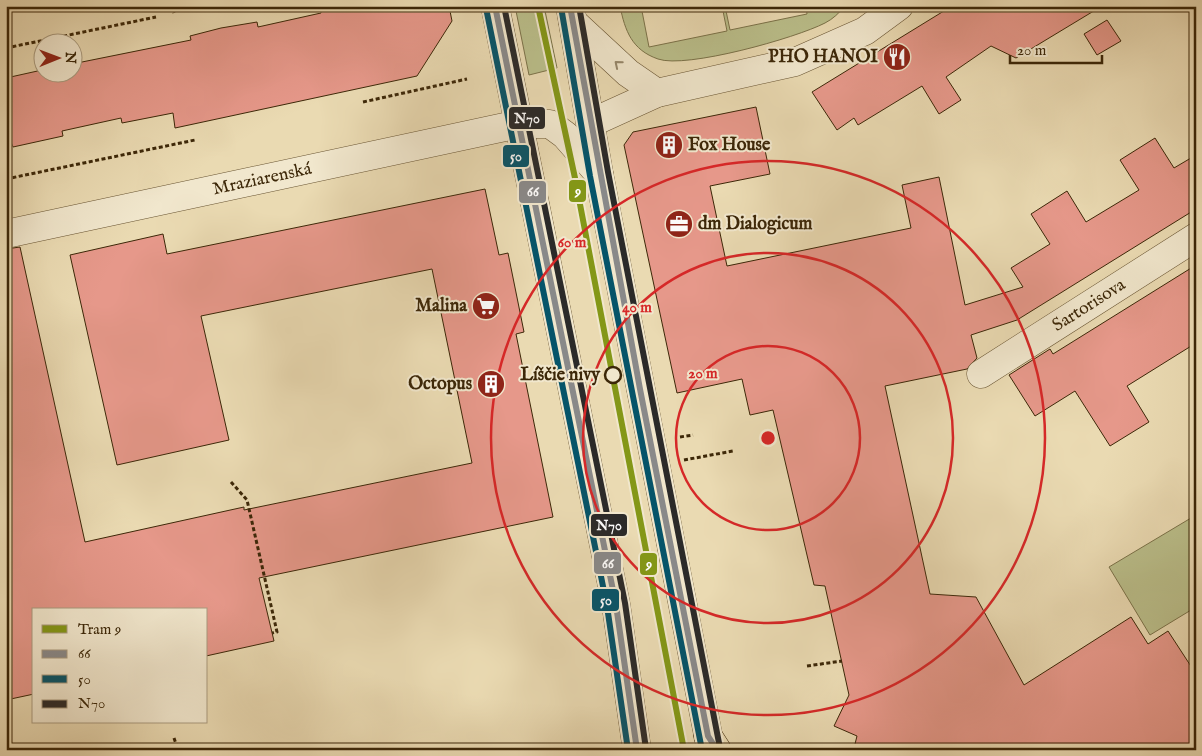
<svg xmlns="http://www.w3.org/2000/svg" width="1202" height="756" font-family="'IM FELL English',serif">
	<style>
		.green { fill: #babe8a; stroke: #7b7249 }
		.building { fill: #e6988a; stroke: #3c2708 }
		.lines { fill: none; stroke-linecap: round; stroke-linejoin: round }
		.minor-casing { stroke: #685432; stroke-width: 29 }
		.tertiary-casing { stroke: #685432; stroke-width: 29 }
		.primary-casing { stroke: #3c2708; stroke-width: 29 }
		.path { stroke: #3c2708; stroke-width: 3; stroke-dasharray: 4 2.5; stroke-linecap: butt }
		.minor { stroke: #f1e7cd; stroke-width: 28 }
		.tertiary { stroke: #f1e7cd; stroke-width: 28 }
		.primary { stroke: #eadab2; stroke-width: 28 }
		.bus-1-casing { stroke: #f1e7cd; stroke-width: 10 }
		.bus-2-casing { stroke: #f1e7cd; stroke-width: 10 }
		.bus-3-casing { stroke: #f1e7cd; stroke-width: 10 }
		.bus-1 { stroke: #898989; stroke-width: 6 }
		.bus-2 { stroke: #065469; stroke-width: 6 }
		.bus-3 { stroke: #2b2a29; stroke-width: 6 }
		.tram-1-casing { stroke: #f1e7cd; stroke-width: 10 }
		.tram-1 { stroke: #849717; stroke-width: 6 }
		.oneway { stroke: #96876a }
		.ring { fill: none; stroke: #d62828; stroke-width: 2.5 }
		.stop-dot { fill: #f1e7cd; stroke: #3c2708; stroke-width: 2.5 }
		.labels { text-anchor: middle; dominant-baseline: central; stroke-width: 4; stroke-linejoin: round; paint-order: stroke }
		.poi-label { font-size: 18px; font-weight: bold; fill: #3c2708; stroke: #f1e7cd; text-anchor: end }
		.street-label { font-size: 18px; fill: #3c2708; stroke: #f1e7cd }
		.stop-label { font-size: 18px; font-weight: bold; fill: #3c2708; stroke: #f1e7cd; text-anchor: end }
		.centre { fill: #d62828; stroke: #f1e7cd; stroke-width: 2.5 }
		.ring-label { font-size: 15px; text-anchor: middle; font-weight: bold; fill: #d62828; stroke: #f1e7cd; stroke-width: 4; stroke-linejoin: round; paint-order: stroke }
		.line-badge { stroke: #f1e7cd; stroke-width: 2 }
		.badge-label { font-size: 14px; text-anchor: middle; font-weight: bold; fill: #fff }
	</style>
	<rect width="100%" height="100%" fill="#eadab2"/>
	<filter id="stains"><feTurbulence type="fractalNoise" baseFrequency=".004" numOctaves="4"/><feColorMatrix values="0 0 0 0 .2 0 0 0 0 .09 0 0 0 0 .02 0 0 0 .5 -.17"/></filter>
	<radialGradient id="worn" r=".72"><stop offset=".6" stop-color="#630" stop-opacity="0"/><stop offset="1" stop-color="#630" stop-opacity=".3"/></radialGradient>
	<!-- green -->
	<g class="green">
		<polygon points="515,6 544,6 557,68 529,75"/>
		<path d="M620 6H641L649 47 727 31 722 6H725L730 30 807 14 806 6H845C839 13 833 19 825 23 796 38 686 69 658 59 632 50 625 31 620 6Z"/>
		<polygon points="1196,515 1196,607 1150,635 1109,567"/>
	</g>
	<!-- building -->
	<g class="building">
		<polygon points="321,6 449,6 452,21 417,76 175,128 173,113 122,123 121,118 62,131 63,136 13,147 11,142 6,143 6,78 42,70 42,72 72,72 72,64 191,40 190,36 221,28 257,22 258,27 321,13"/>
		<polygon points="952,6 1102,6 1016,58 991,46 946,77 961,100 939,114 922,86 858,125 854,118 837,130 812,92"/>
		<polygon points="1107,20 1121,41 1097,55 1084,34"/>
		<polygon points="756,107 770,174 710,186 727,266 911,228 902,185 939,177 965,305 1023,287 1011,268 1050,244 1031,214 1067,191 1086,222 1139,190 1120,160 1155,138 1174,168 1196,155 1196,209 1017,320 971,335 977,358 967,369 885,386 930,594 976,597 1024,685 1131,617 1148,644 1168,631 1196,674 1196,750 868,750 855,744 857,736 834,726 849,695 825,586 814,585 773,410 750,415 742,379 677,393 624,145 633,132"/>
		<polygon points="485,189 499,255 508,253 524,332 516,334 553,517 259,578 274,641 206,656 206,610 34,610 34,694 6,700 6,249 20,247 85,542 244,507 244,510 472,463 432,269 201,316 229,440 117,465 70,255 163,234 167,254"/>
		<polygon points="1196,265 1196,343 1127,386 1149,422 1110,446 1075,391 1035,416 1009,375 1050,349 1053,354"/>
	</g>
	<g class="lines">
		<defs>
			<g id="minor">
				<polyline points="573,22 628,73 657,93"/>
				<polyline points="591,123 657,93 795,62 865,31 899,6"/>
				<path id="s1" d="M6 234 519 124H550L565 135 599 174"/>
				<path id="s2" d="M981 374 1196 237"/>
			</g>
			<g id="tertiary">
				<polyline points="495,6 616,605 637,750"/>
				<polyline points="570,6 599,174 711,750"/>
			</g>
			<polyline id="primary" points="708,736 717,750"/>
		</defs>
		<!-- minor casing -->
		<use href="#minor" class="minor-casing"/>
		<!-- tertiary casing -->
		<use href="#tertiary" class="tertiary-casing"/>
		<!-- primary casing -->
		<use href="#primary" class="primary-casing"/>
		<!-- path -->
		<g class="path">
			<polyline points="172,6 174,13"/>
			<polyline points="6,48 156,17"/>
			<polyline points="363,102 467,79"/>
			<polyline points="6,179 195,140"/>
			<polyline points="680,437 693,435"/>
			<polyline points="684,460 733,451"/>
			<polyline points="231,482 247,500 277,632 272,633"/>
			<polyline points="807,666 842,661"/>
			<polyline points="6,693 7,693"/>
			<polyline points="174,738 178,750"/>
			<polyline points="54,749 54,750"/>
		</g>
		<!-- minor -->
		<use href="#minor" class="minor"/>
		<!-- tertiary -->
		<use href="#tertiary" class="tertiary"/>
		<!-- primary -->
		<use href="#primary" class="primary"/>
		<defs>
			<g id="bus-1">
				<polyline points="495,6 616,605 637,750"/>
				<polyline points="570,6 640,389 708,736 717,750"/>
			</g>
			<g id="bus-2">
				<polyline points="561,7 590,176 702,750"/>
				<polyline points="486,8 607,606 628,750"/>
			</g>
			<g id="bus-3">
				<polyline points="504,6 625,603 646,749"/>
				<polyline points="579,6 608,172 720,748"/>
			</g>
		</defs>
		<!-- bus-1 casing -->
		<use href="#bus-1" class="bus-1-casing"/>
		<!-- bus-2 casing -->
		<use href="#bus-2" class="bus-2-casing"/>
		<!-- bus-3 casing -->
		<use href="#bus-3" class="bus-3-casing"/>
		<!-- bus-1 -->
		<use href="#bus-1" class="bus-1"/>
		<!-- bus-2 -->
		<use href="#bus-2" class="bus-2"/>
		<!-- bus-3 -->
		<use href="#bus-3" class="bus-3"/>
		<defs>
			<polyline id="tram-1" points="538,6 575,178 684,750"/>
		</defs>
		<!-- tram-1 casing -->
		<use href="#tram-1" class="tram-1-casing"/>
		<!-- tram-1 -->
		<use href="#tram-1" class="tram-1"/>
	</g>
	<!-- one-way arrows -->
	<defs><path id="oneway-chevron" d="M-2-3.5L2.5 0L-2 3.5" fill="none" stroke-width="1.6" stroke-linecap="round" stroke-linejoin="round" transform="scale(1.25)"/></defs>
	<use class="oneway" href="#oneway-chevron" transform="translate(618 64) rotate(-140)"/>
	<!-- distance rings -->
	<g class="ring">
		<circle cx="768" cy="438" r="92"/>
		<circle cx="768" cy="438" r="185"/>
		<circle cx="768" cy="438" r="277"/>
	</g>
	<!-- icons -->
	<defs>
		<symbol id="restaurant-disc" viewBox="-11 -11 22 22"><circle r="9.5" fill="#8f2418" stroke="#f1e7cd"/><path d="M-5-6h1v4h1v-4h1v4h1v-4h1v5L-1.5 .5V6h-2V.5L-5-1ZM5-6V6H3V1.5H1.5Q1.5-4 5-6Z" fill="#fff"/></symbol>
		<symbol id="building-disc" viewBox="-11 -11 22 22"><circle r="9.5" fill="#8f2418" stroke="#f1e7cd"/><path d="M-4-6H4V6H1V3H-1V6H-4ZM-2.5-4.3h1.7v1.8h-1.7ZM.8-4.3h1.7v1.8H.8ZM-2.5-1h1.7V.8h-1.7ZM.8-1h1.7V.8H.8Z" fill="#fff"/></symbol>
		<symbol id="office-disc" viewBox="-11 -11 22 22"><circle r="9.5" fill="#8f2418" stroke="#f1e7cd"/><path d="M-6-3h4V-5.5h4V-3h4V5H-6ZM-1-4.5V-3h2v-1.5ZM-6 0V1H6V0Z" fill="#fff"/></symbol>
		<symbol id="supermarket-disc" viewBox="-11 -11 22 22"><circle r="9.5" fill="#8f2418" stroke="#f1e7cd"/><path d="M-6-5.5h2.5l.6 2H6L4.5 2H-2.5L-4.4-4H-6ZM-1.5 3.2a1.3 1.3 0 1 0 .1 0ZM3 3.2a1.3 1.3 0 1 0 .1 0Z" fill="#fff"/></symbol>
	</defs>
	<g fill-rule="evenodd">
		<use href="#restaurant-disc" x="881" y="41" width="32" height="32"/>
		<use href="#building-disc" x="653" y="129" width="32" height="32"/>
		<use href="#office-disc" x="663" y="208" width="32" height="32"/>
		<use href="#supermarket-disc" x="470" y="290" width="32" height="32"/>
		<use href="#building-disc" x="475" y="368" width="32" height="32"/>
	</g>
	<!-- markers -->
	<circle class="stop-dot" cx="613" cy="375" r="8"/>
	<g class="labels">
		<!-- poi labels -->
		<g class="poi-label">
			<text x="878" y="57">PHO HANOI</text>
			<text x="688" y="145" text-anchor="start">Fox House</text>
			<text x="698" y="224" text-anchor="start">dm Dialogicum</text>
			<text x="467" y="306">Malina</text>
			<text x="472" y="384">Octopus</text>
		</g>
		<!-- street labels -->
		<g class="street-label">
			<text stroke="none"><textPath href="#s1" startOffset="262">Mraziarenská</textPath></text>
			<text stroke="none"><textPath href="#s2" startOffset="128">Sartorisova</textPath></text>
		</g>
		<!-- stop labels -->
		<g class="stop-label">
			<text x="600" y="375">Líščie nivy</text>
		</g>
	</g>
	<circle cx="768" cy="438" r="8" class="centre"/>
	<g class="ring-label">
		<text x="572" y="247">60 m</text>
		<text x="637" y="312">40 m</text>
		<text x="703" y="378">20 m</text>
	</g>
	<g class="line-badge">
		<rect x="508" y="106" width="38" height="24" rx="5" fill="#2b2a29"/>
		<rect x="502" y="144" width="28" height="24" rx="5" fill="#065469"/>
		<rect x="568" y="179" width="19" height="24" rx="5" fill="#849717"/>
		<rect x="518" y="180" width="29" height="24" rx="5" fill="#898989"/>
		<rect x="590" y="513" width="38" height="24" rx="5" fill="#2b2a29"/>
		<rect x="593" y="551" width="29" height="24" rx="5" fill="#898989"/>
		<rect x="639" y="552" width="19" height="24" rx="5" fill="#849717"/>
		<rect x="591" y="588" width="29" height="24" rx="5" fill="#065469"/>
	</g>
	<g class="badge-label">
		<text x="527" y="123">N70</text>
		<text x="516" y="161">50</text>
		<text x="578" y="196">9</text>
		<text x="533" y="196">66</text>
		<text x="609" y="530">N70</text>
		<text x="608" y="568">66</text>
		<text x="649" y="569">9</text>
		<text x="606" y="605">50</text>
	</g>
	<!-- margin -->
	<rect width="1202" height="756" fill="none" stroke="#eadab2" stroke-width="25"/>
	<rect x="8" y="8" width="1187" height="741" fill="none" stroke="#3c2708" stroke-width="2.5"/>
	<rect x="12" y="12" width="1177" height="731" fill="none" stroke="#3c2708"/>
	<!-- legend -->
	<rect x="32" y="608" width="175" height="115" fill="#f1e7cd" stroke="#a99a7e"/>
	<rect x="42" y="625" width="25" height="8" fill="#849717" stroke="#a99a7e"/>
	<text x="78" y="634" font-size="15" fill="#3c2708">Tram 9</text>
	<rect x="42" y="650" width="25" height="8" fill="#898989" stroke="#a99a7e"/>
	<text x="78" y="658" font-size="15" fill="#3c2708">66</text>
	<rect x="42" y="675" width="25" height="8" fill="#065469" stroke="#a99a7e"/>
	<text x="78" y="684" font-size="15" fill="#3c2708">50</text>
	<rect x="42" y="700" width="25" height="8" fill="#2b2a29" stroke="#a99a7e"/>
	<text x="78" y="708" font-size="15" fill="#3c2708">N70</text>
	<!-- north arrow -->
	<g transform="translate(58 58) rotate(89)"><circle r="24" fill="#f1e7cd" stroke="#a99a7e"/>
	<path d="M0-4L9 19L0 12L-9 19Z" fill="#8f2418"/>
	<text y="-8" font-size="14" font-weight="bold" text-anchor="middle" fill="#3c2708">N</text>
	</g>
	<!-- scale -->
	<path d="M1010 55v8h92v-8" fill="none" stroke="#3c2708" stroke-width="2.5"/>
	<text x="1017" y="55" font-size="15" fill="#3c2708" stroke="#f1e7cd" stroke-width="4" paint-order="stroke">20 m</text>
	<rect width="100%" height="100%" filter="url(#stains)"/>
	<rect width="100%" height="100%" fill="url(#worn)"/>
</svg>
